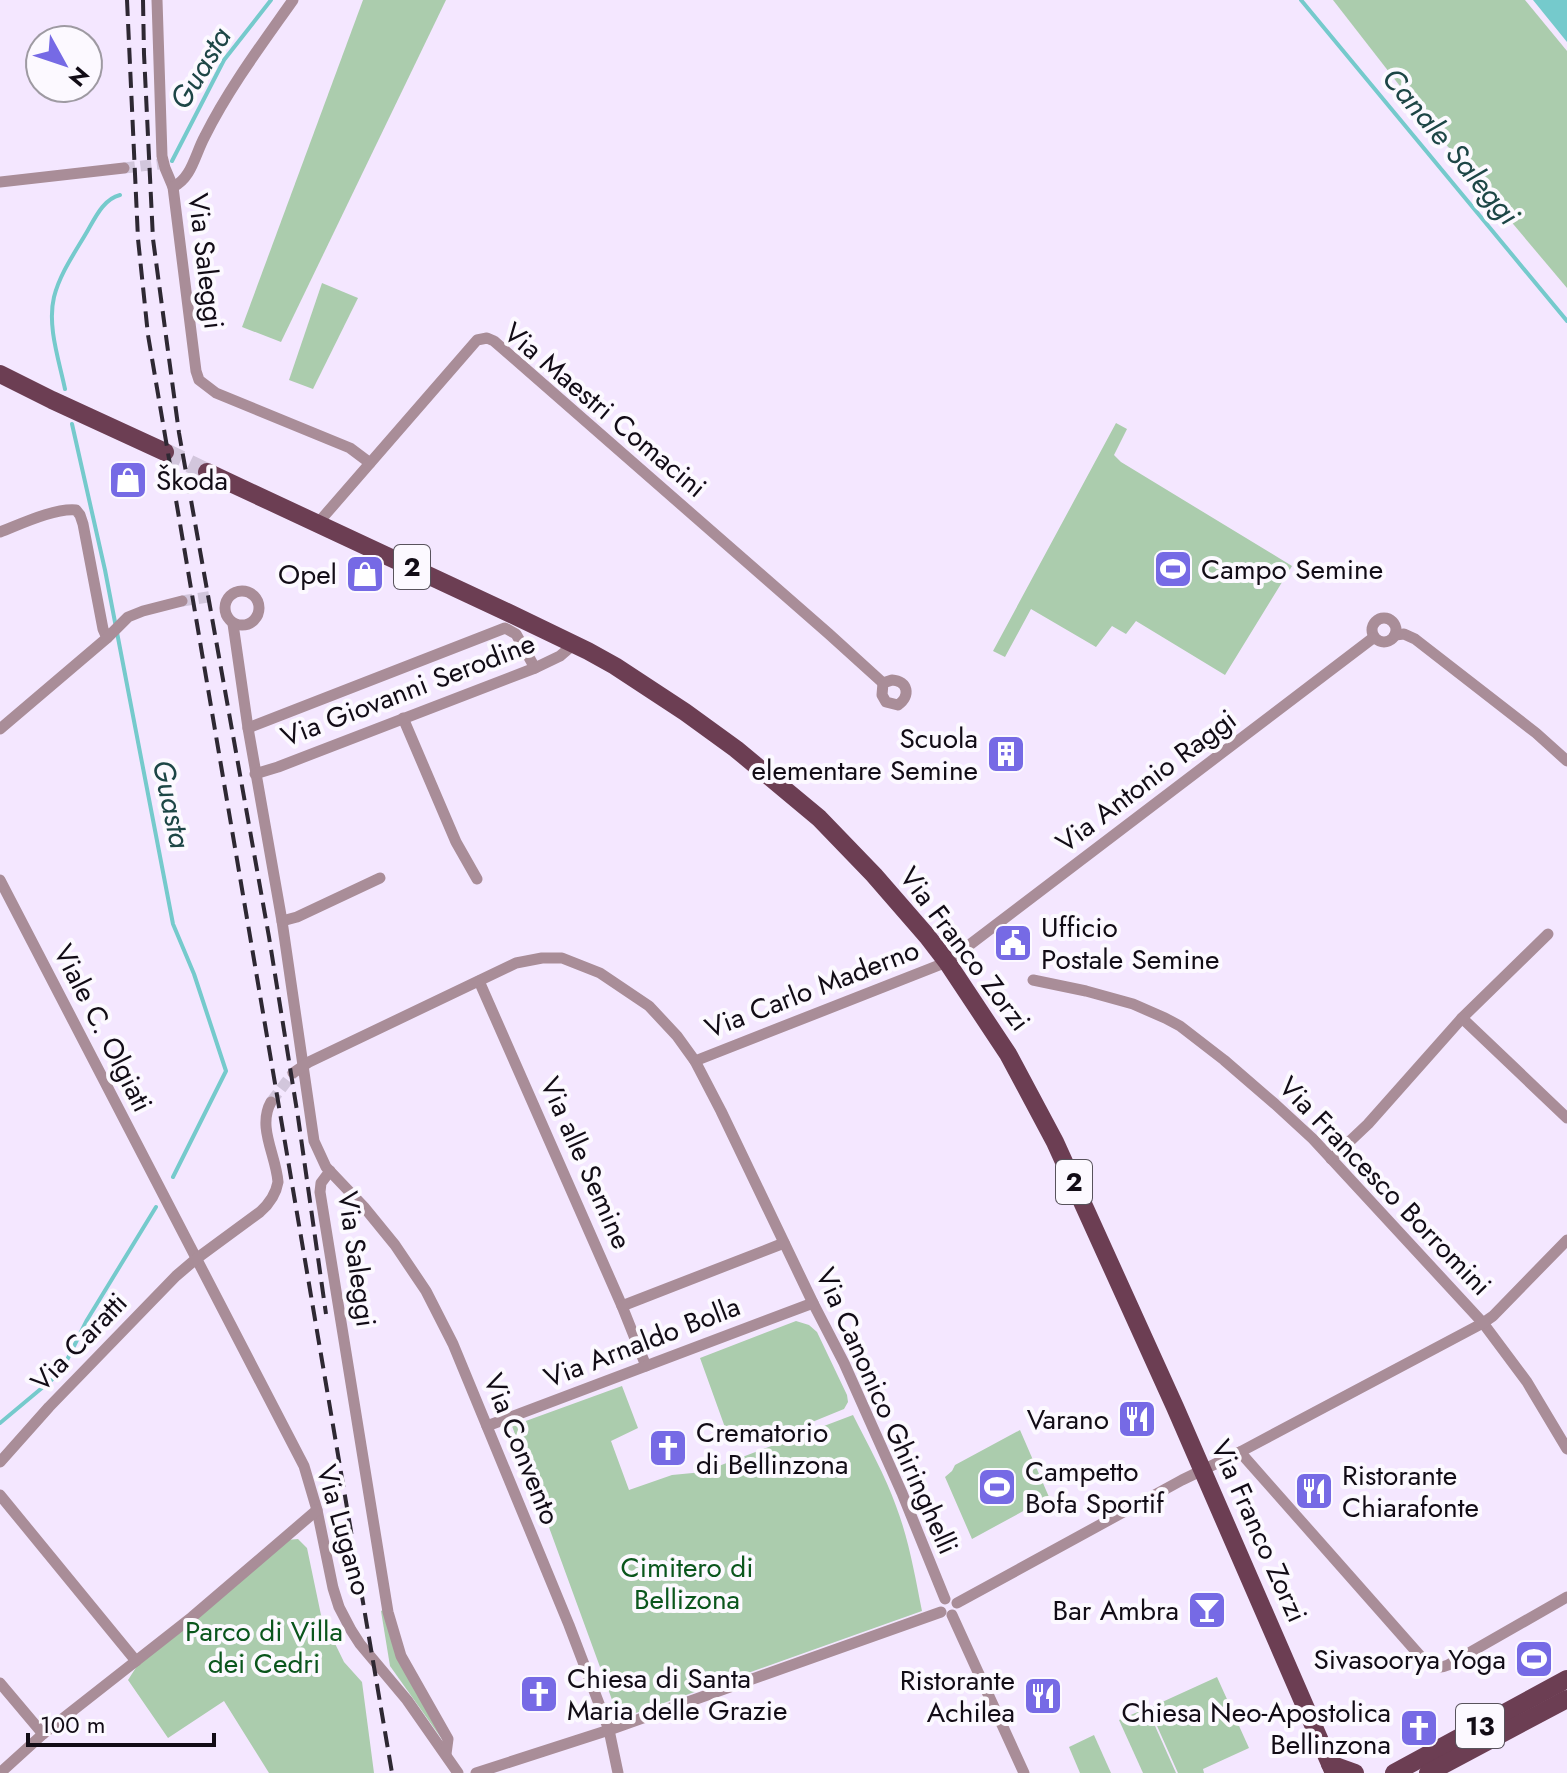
<svg xmlns="http://www.w3.org/2000/svg" width="1567" height="1773" font-family="Jost,sans-serif">
	<style>
		.green { fill: #abccad }
		.water { fill: #75cacc }
		.lines { fill: none; stroke-linecap: round; stroke-linejoin: round }
		.stream { stroke: #75cacc; stroke-width: 4 }
		.minor-tunnel { stroke: #d2c6dc; stroke-width: 11; stroke-dasharray: 11 5.5; stroke-linecap: butt }
		.primary-tunnel { stroke: #d2c6dc; stroke-width: 18; stroke-dasharray: 18 9; stroke-linecap: butt }
		.minor { stroke: #a98d98; stroke-width: 11 }
		.primary { stroke: #6c3e53; stroke-width: 18 }
		.rail { stroke: #2e2833; stroke-width: 4; stroke-dasharray: 16 8; stroke-linecap: butt }
		.labels { text-anchor: middle; dominant-baseline: central; stroke-width: 8; stroke-linejoin: round; paint-order: stroke }
		.shield { fill: #fcf9ff; stroke: #58535c; stroke-width: 2 }
		.shield-label { font-size: 26px; font-weight: bold; fill: #120c16 }
		.street-label { font-size: 28px; fill: #120c16; stroke: #fcf9ff }
		.poi-label { font-size: 28px; fill: #120c16; stroke: #fcf9ff; text-anchor: start }
		.park-label { font-size: 28px; fill: #0a561c; stroke: #fcf9ff }
		.water-label { font-size: 30px; font-style: italic; fill: #1d4646; stroke: #fcf9ff }
	</style>
	<rect width="100%" height="100%" fill="#f4e7ff"/>
	<!-- green -->
	<g class="green">
		<polygon points="363,0 446,0 281,342 242,327"/>
		<polygon points="1333,0 1525,0 1567,51 1567,288 1438,135"/>
		<polygon points="322,283 358,298 313,389 289,380"/>
		<polygon points="1116,423 1127,429 1114,455 1121,462 1292,566 1225,675 1136,621 1126,634 1112,626 1096,647 1031,609 1005,657 993,651"/>
		<path d="M796 1321 809 1325 817 1332 847 1395 848 1402 844 1409 773 1438C757 1433 745 1439 731 1444L700 1358Z"/>
		<path d="M622 1386 638 1428 611 1441 629 1490 672 1475 703 1472 853 1415C868 1445 885 1475 896 1506 909 1540 915 1576 922 1611L619 1719 512 1426Z"/>
		<polygon points="1020,1430 1049,1497 972,1539 945,1477 952,1471 955,1465"/>
		<polygon points="298,1539 307,1548 321,1615 344,1662 362,1682 374,1773 269,1773 224,1701 168,1738 128,1680 137,1666 287,1540"/>
		<polygon points="383,1610 444,1742 390,1666 381,1611"/>
		<polygon points="1217,1677 1249,1748 1203,1769 1204,1773 1178,1773 1149,1708"/>
		<polygon points="1147,1708 1176,1773 1143,1773 1119,1720"/>
		<polygon points="1094,1735 1111,1773 1080,1773 1069,1747"/>
	</g>
	<!-- water -->
	<polygon class="water" points="1533,0 1567,0 1567,42"/>
	<g class="lines">
		<!-- stream -->
		<g class="stream">
			<polyline points="1301,0 1567,321"/>
			<polyline points="172,161 224,60 271,0"/>
			<path d="M65 389C59 360 47 326 54 297 60 273 76 251 88 230 96 216 104 199 120 195"/>
			<polyline points="72,424 105,570 173,924 194,974 226,1071 173,1177"/>
			<polyline points="0,1423 61,1372 87,1320 156,1207"/>
		</g>
		<!-- minor-tunnel -->
		<g class="minor-tunnel">
			<polyline points="124,168 159,164"/>
			<polyline points="182,601 214,596"/>
			<polyline points="271,1102 293,1073"/>
		</g>
		<!-- primary-tunnel -->
		<polyline class="primary-tunnel" points="165,452 207,472"/>
		<!-- minor -->
		<g class="minor">
			<polyline points="157,0 162,156 165,168 173,187 196,371 199,380 216,393 350,448 370,463"/>
			<polyline points="0,182 124,168"/>
			<path d="M173 187C192 178 195 154 205 136 229 88 262 44 293 0"/>
			<polyline points="318,523 477,340 487,338 494,341 829,634 883,683"/>
			<path d="M0 532C21 524 54 508 76 510L80 515 83 524 103 629 107 638"/>
			<circle cx="242" cy="608" r="17"/>
			<circle cx="1384" cy="630" r="12"/>
			<polyline points="233,624 248,728 282,921 314,1141 326,1167 364,1207 395,1245 426,1291 453,1344 569,1625 609,1730 618,1773"/>
			<polyline points="1395,635 1404,634 1415,639 1536,733 1567,761"/>
			<path d="M892 680C908 681 911 696 898 705L886 702 882 695 883 683Z"/>
			<polyline points="403,718 456,842 477,879"/>
			<polyline points="248,728 505,628 516,634 535,668"/>
			<polyline points="0,729 107,638 128,617 143,611 182,601"/>
			<polyline points="255,774 278,767 535,668 560,656 574,644"/>
			<polyline points="0,880 304,1466 317,1510 333,1588 339,1607 351,1630 360,1644 407,1700 458,1773"/>
			<polyline points="282,921 297,917 380,878"/>
			<polyline points="1033,980 1086,991 1133,1004 1165,1018 1180,1026 1224,1060 1275,1104 1313,1139 1483,1323 1527,1382 1567,1449"/>
			<polyline points="479,981 622,1306 646,1366"/>
			<polyline points="1462,1018 1567,1118"/>
			<polyline points="695,1061 947,962 1373,638"/>
			<polyline points="293,1073 309,1062 516,963 542,958 562,958 600,973 649,1006 677,1036 695,1061 721,1111 813,1303 844,1363 902,1493 945,1599"/>
			<polyline points="1331,1159 1368,1124 1462,1018 1548,934"/>
			<polyline points="330,1171 321,1183 320,1192 388,1612 401,1656 448,1739 446,1754"/>
			<polyline points="622,1306 784,1243"/>
			<polyline points="487,1426 813,1303"/>
			<path d="M1240 1452 1422 1658C1431 1666 1437 1670 1448 1665L1567 1597"/>
			<path d="M0 1462 49 1407 176 1276 196 1259 260 1212C269 1204 276 1194 278 1182 276 1155 257 1127 271 1102"/>
			<polyline points="0,1495 136,1661"/>
			<polyline points="957,1603 1182,1480 1240,1452 1483,1323 1493,1316 1567,1240"/>
			<polyline points="952,1615 1024,1773"/>
			<polyline points="0,1683 43,1734"/>
			<polyline points="0,1773 43,1734 192,1617 317,1510"/>
			<polyline points="476,1773 609,1730 941,1612"/>
		</g>
		<!-- primary -->
		<g class="primary">
			<polyline points="0,374 52,400 165,452"/>
			<polyline points="207,472 509,613 588,651 615,666 685,712 736,749 819,818 874,875 927,936 947,962 1008,1054 1055,1142 1175,1407 1334,1773"/>
			<polyline points="1330,1764 1355,1773"/>
			<polyline points="1394,1773 1567,1679"/>
			<polyline points="1428,1773 1567,1699"/>
		</g>
		<!-- rail -->
		<g class="rail">
			<polyline points="127,0 138,239 148,335 392,1773"/>
			<polyline points="143,0 144,54 153,239 179,433 269,937 298,1117 326,1314"/>
		</g>
	</g>
	<!-- icons -->
	<defs>
		<symbol id="shop-square" viewBox="-11 -11 22 22"><rect x="-9" y="-9" width="18" height="18" rx="4" fill="#766ae5" stroke="#fcf9ff"/><path d="M-5-2.5h2.3a2.7 3.5 0 0 1 5.4 0H5L5.5 6h-11ZM-1.5-2.5h3a1.5 2.3 0 0 0-3 0Z" fill="#fff"/></symbol>
		<symbol id="stadium-square" viewBox="-11 -11 22 22"><rect x="-9" y="-9" width="18" height="18" rx="4" fill="#766ae5" stroke="#fcf9ff"/><path d="M0-5a6.5 5 0 1 0 0 10a6.5 5 0 1 0 0-10ZM-3.5-1.8h7v3.6h-7Z" fill="#fff"/></symbol>
		<symbol id="building-square" viewBox="-11 -11 22 22"><rect x="-9" y="-9" width="18" height="18" rx="4" fill="#766ae5" stroke="#fcf9ff"/><path d="M-4-6H4V6H1V3H-1V6H-4ZM-2.5-4.3h1.7v1.8h-1.7ZM.8-4.3h1.7v1.8H.8ZM-2.5-1h1.7V.8h-1.7ZM.8-1h1.7V.8H.8Z" fill="#fff"/></symbol>
		<symbol id="civic-square" viewBox="-11 -11 22 22"><rect x="-9" y="-9" width="18" height="18" rx="4" fill="#766ae5" stroke="#fcf9ff"/><path d="M-.6-6.5H3V-4.5H.6V-3L4-1V1h2V6H-6V1h2V-1L-.6-3ZM-1.2 2.5V6h2.4V2.5Z" fill="#fff"/></symbol>
		<symbol id="restaurant-square" viewBox="-11 -11 22 22"><rect x="-9" y="-9" width="18" height="18" rx="4" fill="#766ae5" stroke="#fcf9ff"/><path d="M-5-6h1v4h1v-4h1v4h1v-4h1v5L-1.5 .5V6h-2V.5L-5-1ZM5-6V6H3V1.5H1.5Q1.5-4 5-6Z" fill="#fff"/></symbol>
		<symbol id="church-square" viewBox="-11 -11 22 22"><rect x="-9" y="-9" width="18" height="18" rx="4" fill="#766ae5" stroke="#fcf9ff"/><path d="M-1.2-6h2.4v3.5h3.3v2.4h-3.3V6h-2.4V-.1h-3.3v-2.4h3.3Z" fill="#fff"/></symbol>
		<symbol id="bar-square" viewBox="-11 -11 22 22"><rect x="-9" y="-9" width="18" height="18" rx="4" fill="#766ae5" stroke="#fcf9ff"/><path d="M-6-5H6L.8 .8V4.5H3.5V6h-7V4.5H-.8V.8Z" fill="#fff"/></symbol>
	</defs>
	<g fill-rule="evenodd">
		<use href="#shop-square" x="106" y="458" width="44" height="44"/>
		<use href="#stadium-square" x="1151" y="547" width="44" height="44"/>
		<use href="#shop-square" x="343" y="552" width="44" height="44"/>
		<use href="#building-square" x="984" y="732" width="44" height="44"/>
		<use href="#civic-square" x="991" y="921" width="44" height="44"/>
		<use href="#restaurant-square" x="1115" y="1397" width="44" height="44"/>
		<use href="#church-square" x="646" y="1426" width="44" height="44"/>
		<use href="#stadium-square" x="975" y="1465" width="44" height="44"/>
		<use href="#restaurant-square" x="1292" y="1469" width="44" height="44"/>
		<use href="#bar-square" x="1185" y="1588" width="44" height="44"/>
		<use href="#stadium-square" x="1512" y="1637" width="44" height="44"/>
		<use href="#church-square" x="517" y="1672" width="44" height="44"/>
		<use href="#restaurant-square" x="1021" y="1674" width="44" height="44"/>
		<use href="#church-square" x="1397" y="1706" width="44" height="44"/>
	</g>
	<g class="labels">
		<!-- shield labels -->
		<g class="shield">
			<rect x="394" y="545" width="36" height="44" rx="6"/>
			<rect x="1056" y="1160" width="36" height="44" rx="6"/>
			<rect x="1456" y="1704" width="48" height="44" rx="6"/>
		</g>
		<g class="shield-label">
			<text x="412" y="567">2</text>
			<text x="1074" y="1182">2</text>
			<text x="1480" y="1726">13</text>
		</g>
		<!-- street labels -->
		<g class="street-label">
			<text transform="translate(206 261) rotate(83)">Via Saleggi</text>
			<text transform="translate(605 410) rotate(40)">Via Maestri Comacini</text>
			<text transform="translate(408 690) rotate(-21)">Via Giovanni Serodine</text>
			<text transform="translate(1146 781) rotate(-37)">Via Antonio Raggi</text>
			<text transform="translate(965 949) rotate(53)">Via Franco Zorzi</text>
			<text transform="translate(812 989) rotate(-21)">Via Carlo Maderno</text>
			<text transform="translate(103 1028) rotate(63)">Viale C. Olgiati</text>
			<text transform="translate(586 1163) rotate(66)">Via alle Semine</text>
			<text transform="translate(1385 1186) rotate(46)">Via Francesco Borromini</text>
			<text transform="translate(357 1259) rotate(82)">Via Saleggi</text>
			<text transform="translate(79 1342) rotate(-46)">Via Caratti</text>
			<text transform="translate(642 1342) rotate(-21)">Via Arnaldo Bolla</text>
			<text transform="translate(887 1411) rotate(66)">Via Canonico Ghiringhelli</text>
			<text transform="translate(522 1449) rotate(68)">Via Convento</text>
			<text transform="translate(344 1530) rotate(74)">Via Lugano</text>
			<text transform="translate(1259 1531) rotate(66)">Via Franco Zorzi</text>
		</g>
		<!-- poi labels -->
		<g class="poi-label">
			<text x="156" y="480">Škoda</text>
			<text x="1201" y="569">Campo Semine</text>
			<text x="337" y="574" text-anchor="end">Opel</text>
			<text x="978" y="738" text-anchor="end">Scuola<tspan x="978" dy="32">elementare Semine</tspan></text>
			<text x="1041" y="927">Ufficio<tspan x="1041" dy="32">Postale Semine</tspan></text>
			<text x="1109" y="1419" text-anchor="end">Varano</text>
			<text x="696" y="1432">Crematorio<tspan x="696" dy="32">di Bellinzona</tspan></text>
			<text x="1025" y="1471">Campetto<tspan x="1025" dy="32">Bofa Sportif</tspan></text>
			<text x="1342" y="1475">Ristorante<tspan x="1342" dy="32">Chiarafonte</tspan></text>
			<text x="1179" y="1610" text-anchor="end">Bar Ambra</text>
			<text x="1506" y="1659" text-anchor="end">Sivasoorya Yoga</text>
			<text x="567" y="1678">Chiesa di Santa<tspan x="567" dy="32">Maria delle Grazie</tspan></text>
			<text x="1015" y="1680" text-anchor="end">Ristorante<tspan x="1015" dy="32">Achilea</tspan></text>
			<text x="1391" y="1712" text-anchor="end">Chiesa Neo-Apostolica<tspan x="1391" dy="32">Bellinzona</tspan></text>
		</g>
		<!-- park labels -->
		<g class="park-label">
			<text x="687" y="1567">Cimitero di<tspan x="687" dy="32">Bellizona</tspan></text>
			<text x="264" y="1631">Parco di Villa<tspan x="264" dy="32">dei Cedri</tspan></text>
		</g>
		<!-- water labels -->
		<g class="water-label">
			<text transform="translate(200 68) rotate(-59)">Guasta</text>
			<text transform="translate(1451 146) rotate(50)">Canale Saleggi</text>
			<text transform="translate(172 804) rotate(78)">Guasta</text>
		</g>
	</g>
	<!-- north arrow -->
	<g transform="translate(64 64) rotate(130)"><circle r="38" fill="#fcf9ff" stroke="#9e9aa2" stroke-width="2"/>
	<path d="M0-6L14 30L0 20L-14 30Z" fill="#766ae5"/>
	<text y="-12" font-size="22" font-weight="bold" text-anchor="middle" fill="#120c16">N</text>
	</g>
	<!-- scale -->
	<path d="M28 1733v12h186v-12" fill="none" stroke="#120c16" stroke-width="4"/>
	<text x="40" y="1733" font-size="24" fill="#120c16" stroke="#fcf9ff" stroke-width="6" paint-order="stroke">100 m</text>
</svg>
